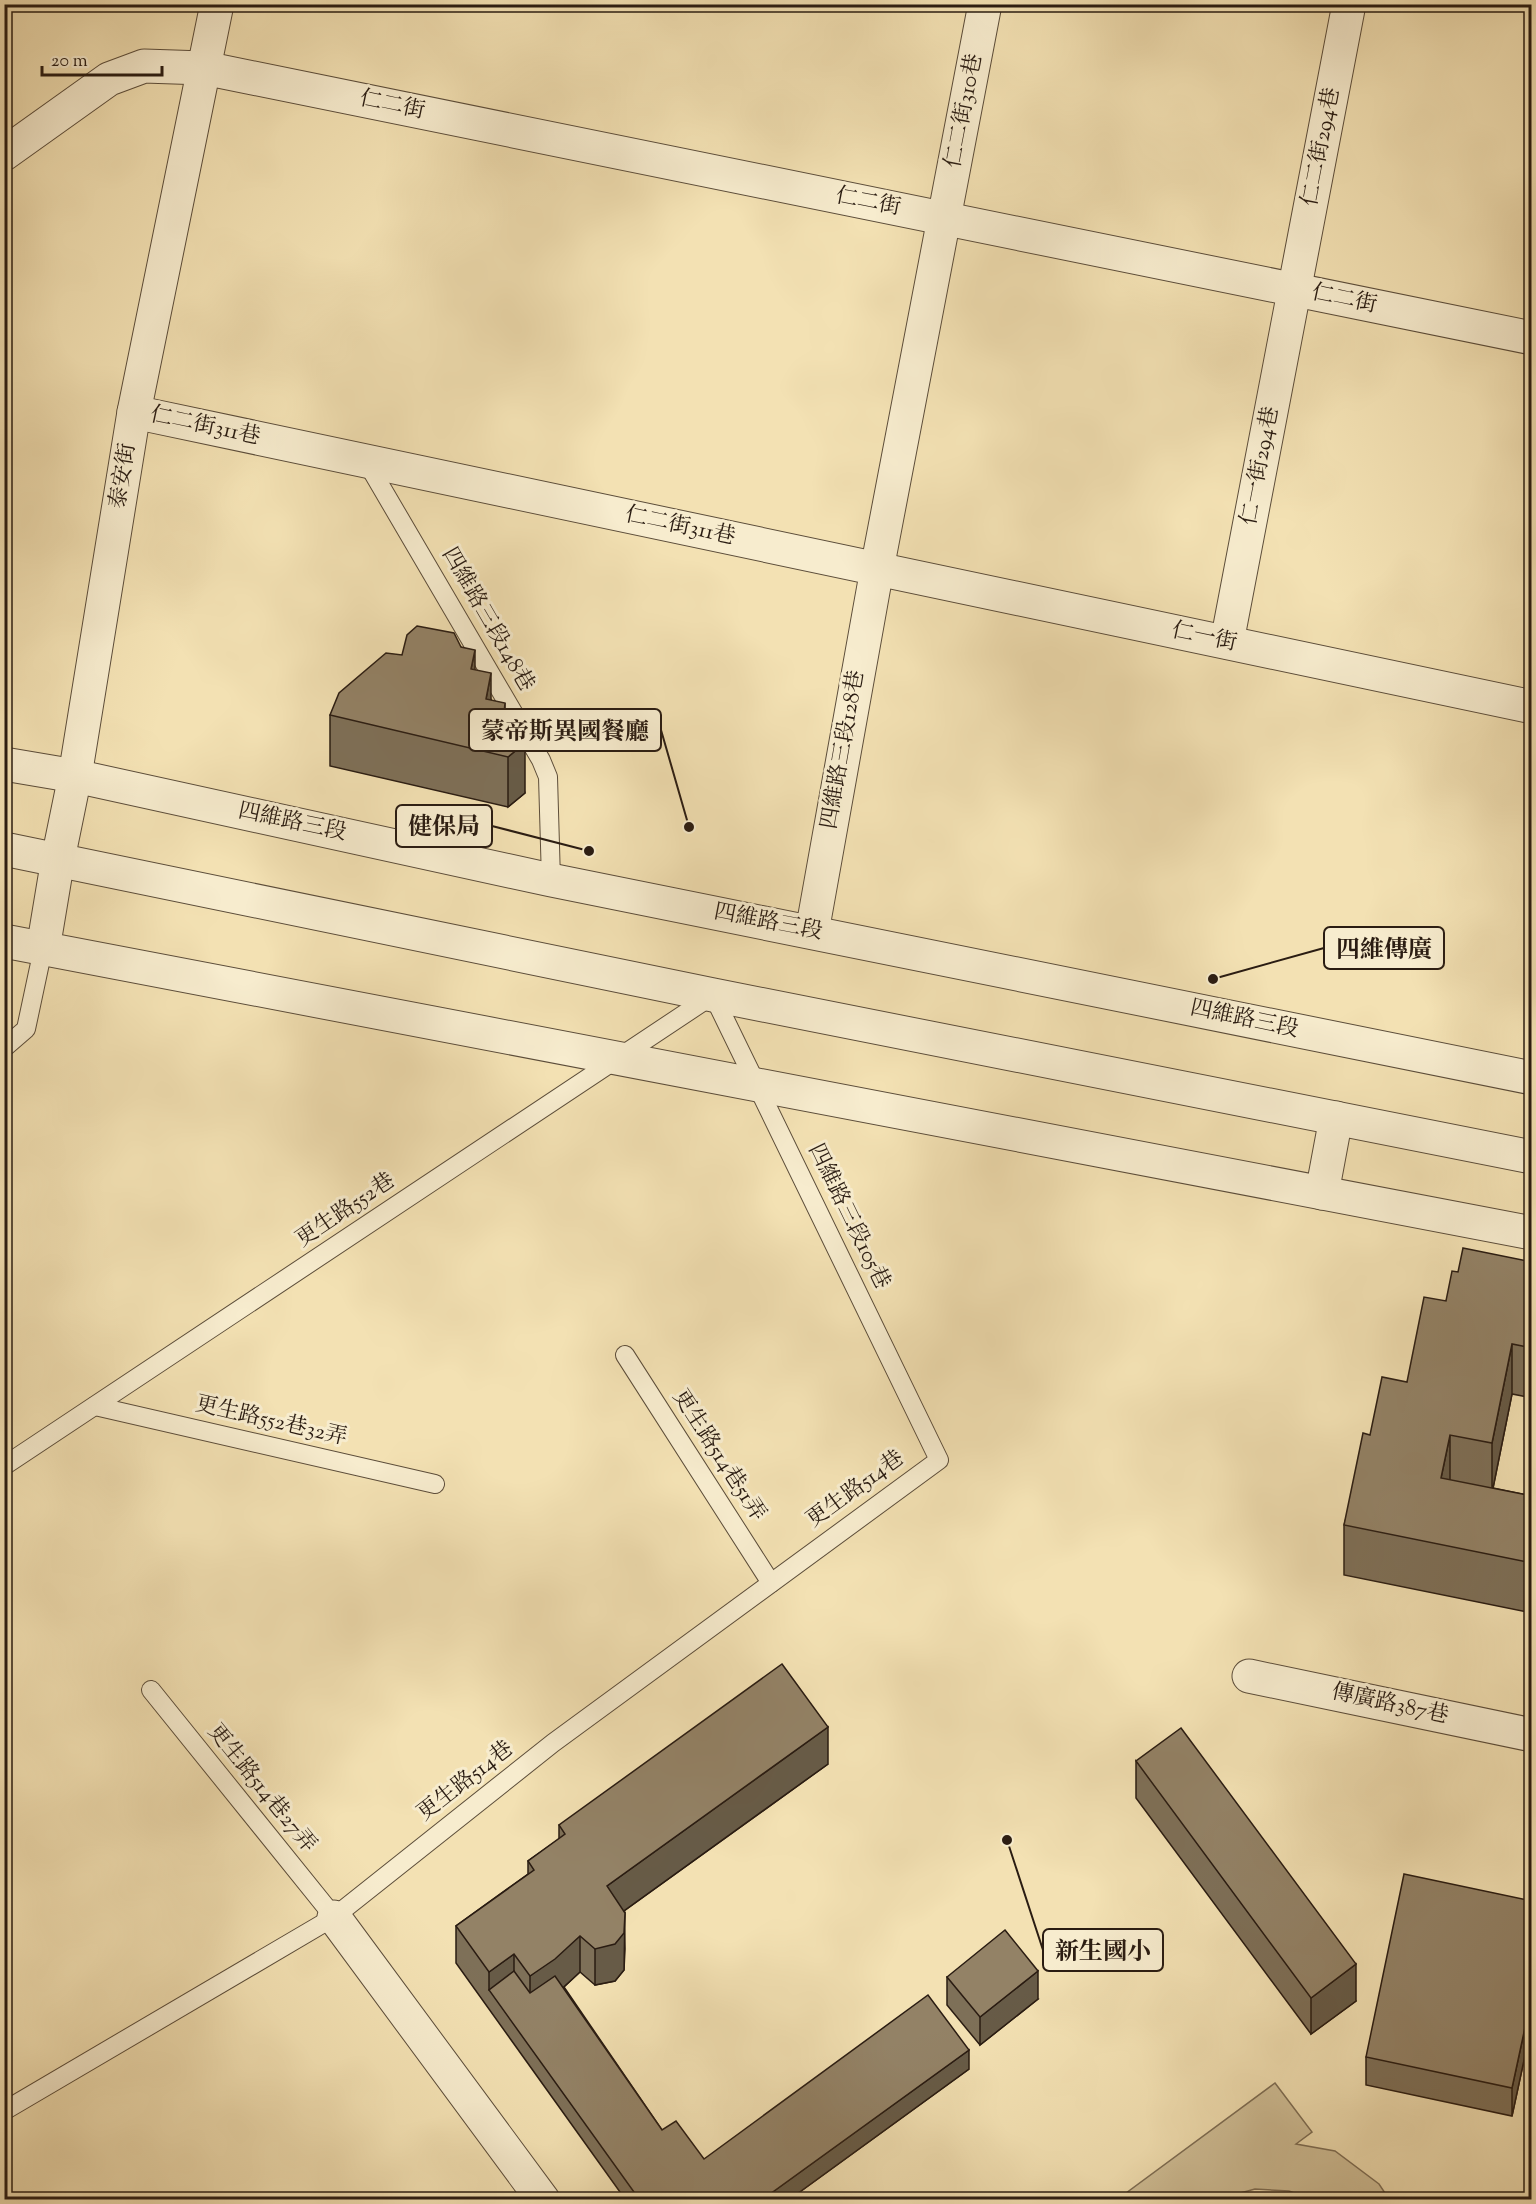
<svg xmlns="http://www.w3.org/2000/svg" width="1536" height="2204" font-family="'Sorts Mill Goudy','Noto Serif TC',serif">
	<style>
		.green { fill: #d1c098; stroke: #7e6e55; stroke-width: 1.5 }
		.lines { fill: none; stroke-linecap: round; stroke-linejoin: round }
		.service-casing { stroke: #5c4d3a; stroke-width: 20 }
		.minor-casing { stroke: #5c4d3a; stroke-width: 35 }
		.tertiary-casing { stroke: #5c4d3a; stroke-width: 35 }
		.service { stroke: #f7ecce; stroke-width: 18 }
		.minor { stroke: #f7ecce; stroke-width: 33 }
		.tertiary { stroke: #f7ecce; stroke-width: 33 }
		.wall { fill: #7e7058; stroke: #2a1c12; stroke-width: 1.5 }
		.shaded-wall { fill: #675b47; stroke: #2a1c12; stroke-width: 1.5 }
		.building { fill: #938266; stroke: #2a1c12; stroke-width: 1.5 }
		.labels { text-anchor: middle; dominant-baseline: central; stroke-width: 6; stroke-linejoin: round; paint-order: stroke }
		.street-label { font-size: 22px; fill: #2a1c12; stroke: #f7ecce }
		.leader { fill: none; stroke: #2a1c12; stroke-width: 2 }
		.callout-dot { fill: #2a1c12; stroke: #f7ecce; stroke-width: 2 }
		.callout { fill: #f7ecce; stroke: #2a1c12; stroke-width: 2 }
		.callout-label { font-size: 24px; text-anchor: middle; font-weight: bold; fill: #2a1c12 }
	</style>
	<rect width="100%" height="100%" fill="#f3e1b3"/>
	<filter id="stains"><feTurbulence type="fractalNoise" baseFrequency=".00333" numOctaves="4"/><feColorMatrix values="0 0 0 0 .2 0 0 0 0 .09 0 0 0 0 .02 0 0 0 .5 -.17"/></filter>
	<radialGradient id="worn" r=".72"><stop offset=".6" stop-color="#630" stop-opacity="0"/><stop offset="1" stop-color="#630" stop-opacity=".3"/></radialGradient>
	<!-- green -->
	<polygon class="green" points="1275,2083 1312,2132 1296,2144 1335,2151 1379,2184 1389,2199 1310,2199 1289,2191 1255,2189 1218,2199 1118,2199"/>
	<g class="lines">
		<defs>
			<g id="service">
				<polyline points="366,461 541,760 548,777 551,880"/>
				<polyline points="4,1048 26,1029 43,949"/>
				<polyline points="625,1355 771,1583"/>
				<polyline points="95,1406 435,1484"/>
				<polyline points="4,1466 713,995 939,1460 553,1743 334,1917 4,2111"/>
				<polyline points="151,1690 334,1917"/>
			</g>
			<g id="minor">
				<polyline points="4,154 109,79 144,66 204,68 1532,338"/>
				<polyline points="134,412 1532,707"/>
				<polyline points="1227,642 1349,4"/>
				<polyline points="4,764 75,776 551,880 1532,1078"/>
				<polyline points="812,932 877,569 985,4"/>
				<polyline points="4,941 1532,1233"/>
				<polyline points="43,949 58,859 75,776 134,412 217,4"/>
				<polyline points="1249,1676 1532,1735"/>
				<polyline points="334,1917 543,2200"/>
			</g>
			<g id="tertiary">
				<polyline points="4,849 713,995 1532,1157"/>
				<polyline points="1322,1193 1336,1118"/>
			</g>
		</defs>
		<!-- service casing -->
		<use href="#service" class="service-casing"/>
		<!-- minor casing -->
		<use href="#minor" class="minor-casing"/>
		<!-- tertiary casing -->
		<use href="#tertiary" class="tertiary-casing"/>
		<!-- service -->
		<use href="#service" class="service"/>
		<!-- minor -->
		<use href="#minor" class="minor"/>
		<!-- tertiary -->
		<use href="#tertiary" class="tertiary"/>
	</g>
	<!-- wall -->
	<g class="wall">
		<polygon points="1298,4 1320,4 1320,9"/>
		<polygon points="461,647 505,724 525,793 508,807 330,766 330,715 402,655"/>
		<polygon points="1532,1262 1532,1398 1512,1394 1493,1488 1532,1496 1532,1613 1344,1575 1344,1525 1370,1435 1407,1382 1446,1301 1458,1272"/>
		<polygon points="1136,1761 1356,2001 1311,2034 1136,1798"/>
		<polygon points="828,1764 624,1911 625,1949 624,1970 615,1981 595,1985 580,1972 564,1987 662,2130 704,2159 969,2069 790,2199 625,2199 456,1963 456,1926 528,1874 528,1861 559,1839 559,1825"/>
		<polygon points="1532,1901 1532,2023 1512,2116 1366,2085 1366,2057"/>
		<polygon points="947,1977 1038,1999 980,2045 947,2005"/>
	</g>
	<!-- shaded-wall -->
	<g class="shaded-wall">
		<polygon points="475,650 475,700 471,669"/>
		<polygon points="491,673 491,723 486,699"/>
		<polygon points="505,703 505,756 503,724"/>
		<polygon points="525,743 525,793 508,807 508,757"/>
		<polygon points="1512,1344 1512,1394 1492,1493 1492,1443"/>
		<polygon points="1450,1435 1450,1485 1441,1478"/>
		<polygon points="828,1727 828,1764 607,1923 607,1886"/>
		<polygon points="625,1913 624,1970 615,1981 595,1985 595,1949"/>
		<polygon points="580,1936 580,1972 555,1995 530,2013 530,1976"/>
		<polygon points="514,1954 514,1990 489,1990 489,1972"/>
		<polygon points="1356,1964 1356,2001 1311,2034 1311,1998"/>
		<polygon points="1038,1971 1038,1999 980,2045 980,2017"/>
		<polygon points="1532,1995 1532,2023 1512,2116 1512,2088"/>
		<polygon points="969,2050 969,2069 790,2199 763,2199"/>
	</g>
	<!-- building -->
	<g class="building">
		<polygon points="417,626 454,633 461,647 475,650 471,669 491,673 486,699 505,703 503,724 520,729 525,743 508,757 330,715 339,693 386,653 402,655 407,635"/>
		<polygon points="1463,1248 1532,1262 1532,1348 1512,1344 1492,1443 1450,1435 1441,1478 1532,1496 1532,1563 1344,1525 1363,1433 1370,1435 1382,1377 1407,1382 1424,1297 1446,1301 1452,1271 1458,1272"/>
		<polygon points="782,1664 828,1727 607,1886 625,1913 624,1933 615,1944 595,1949 580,1936 555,1959 530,1976 514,1954 489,1972 456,1926 534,1870 528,1861 565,1834 559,1825"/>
		<polygon points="1181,1728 1356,1964 1311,1998 1136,1761"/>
		<polygon points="1404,1874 1532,1901 1532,1995 1512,2088 1366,2057"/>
		<polygon points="1005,1930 1038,1971 980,2017 947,1977"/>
		<polygon points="514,1971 530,1993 555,1976 662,2130 676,2121 704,2159 928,1995 969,2050 763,2199 639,2199 489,1990"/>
	</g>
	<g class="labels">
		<!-- street labels -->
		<g class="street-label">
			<text transform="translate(392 106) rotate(12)">仁二街</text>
			<text transform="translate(965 111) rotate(-79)">仁二街310巷</text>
			<text transform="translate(1322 147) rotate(-79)">仁二街294巷</text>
			<text transform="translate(868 203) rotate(11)">仁二街</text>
			<text transform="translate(1344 300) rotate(12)">仁二街</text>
			<text transform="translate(205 427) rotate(12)">仁二街311巷</text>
			<text transform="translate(1261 466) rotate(-79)">仁一街294巷</text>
			<text transform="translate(124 476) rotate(-81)">泰安街</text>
			<text transform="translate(680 527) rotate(12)">仁二街311巷</text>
			<text transform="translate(487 620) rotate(60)">四維路三段148巷</text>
			<text transform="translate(1204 638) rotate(12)">仁一街</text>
			<text transform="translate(844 750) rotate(-80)">四維路三段128巷</text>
			<text transform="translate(292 823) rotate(12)">四維路三段</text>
			<text transform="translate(768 923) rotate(11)">四維路三段</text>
			<text transform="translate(1244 1020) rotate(12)">四維路三段</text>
			<text transform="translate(346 1211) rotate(-34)">更生路552巷</text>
			<text transform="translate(848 1217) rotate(64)">四維路三段105巷</text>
			<text transform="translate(271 1422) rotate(13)">更生路552巷32弄</text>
			<text transform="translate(718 1456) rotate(57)">更生路514巷51弄</text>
			<text transform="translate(856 1490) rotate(-36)">更生路514巷</text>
			<text transform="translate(1390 1705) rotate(12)">傳廣路387巷</text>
			<text transform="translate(466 1782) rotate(-38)">更生路514巷</text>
			<text transform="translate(261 1789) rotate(51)">更生路514巷27弄</text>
		</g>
	</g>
	<!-- callouts -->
	<path class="leader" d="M689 827L661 730M589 851L492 826M1213 979L1324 948M1007 1840L1043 1950"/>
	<g class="callout-dot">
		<circle cx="689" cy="827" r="6"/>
		<circle cx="589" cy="851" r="6"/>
		<circle cx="1213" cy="979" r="6"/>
		<circle cx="1007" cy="1840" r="6"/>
	</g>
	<g class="callout">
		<rect x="469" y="709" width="192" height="42" rx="6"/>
		<rect x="396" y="805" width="96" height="42" rx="6"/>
		<rect x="1324" y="927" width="120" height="42" rx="6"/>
		<rect x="1043" y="1929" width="120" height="42" rx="6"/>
	</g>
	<g class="callout-label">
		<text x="565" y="739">蒙帝斯異國餐廳</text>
		<text x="444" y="834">健保局</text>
		<text x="1384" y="957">四維傳廣</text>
		<text x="1103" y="1959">新生國小</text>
	</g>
	<!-- margin -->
	<rect width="1536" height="2204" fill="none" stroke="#f3e1b3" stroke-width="24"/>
	<rect x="6" y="6" width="1524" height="2192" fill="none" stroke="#2a1c12" stroke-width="3"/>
	<rect x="12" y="12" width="1512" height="2180" fill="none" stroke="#2a1c12" stroke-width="1.5"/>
	<!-- scale -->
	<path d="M42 66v9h120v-9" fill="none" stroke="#2a1c12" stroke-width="3"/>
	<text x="51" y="66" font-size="18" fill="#2a1c12" stroke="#f7ecce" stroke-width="4.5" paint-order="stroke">20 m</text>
	<rect width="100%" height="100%" filter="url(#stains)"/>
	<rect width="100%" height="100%" fill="url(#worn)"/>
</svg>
